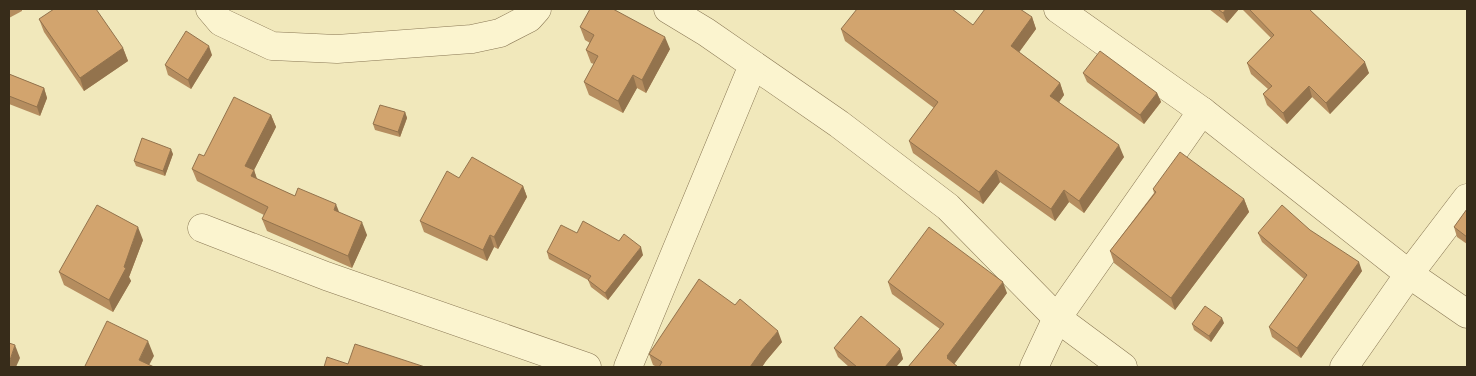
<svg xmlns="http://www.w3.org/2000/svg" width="1476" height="376" font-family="Spectral,serif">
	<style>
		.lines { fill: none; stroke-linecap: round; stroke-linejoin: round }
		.minor-casing { stroke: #897754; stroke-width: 29 }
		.minor { stroke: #fbf4cf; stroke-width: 28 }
		.wall { fill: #b58d5f }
		.shaded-wall { fill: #93734d }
		.building { fill: #d2a46e; stroke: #93734d }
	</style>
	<rect width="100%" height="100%" fill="#f1e8bb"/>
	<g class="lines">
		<defs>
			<g id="minor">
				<polyline points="210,9 221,22 272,46 337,49 472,39 500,33 529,18 537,9"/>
				<polyline points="668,9 706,32 839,124 948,207 1057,318 1123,367"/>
				<polyline points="1058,9 1202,111 1409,274 1467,314"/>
				<polyline points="202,228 326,276 587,367"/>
				<polyline points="628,367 753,65"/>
				<polyline points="1034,367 1057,318 1202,111"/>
				<polyline points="1344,367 1409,274 1467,198"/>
			</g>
		</defs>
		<!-- minor casing -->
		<use href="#minor" class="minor-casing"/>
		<!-- minor -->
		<use href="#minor" class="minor"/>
	</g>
	<!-- wall -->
	<g class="wall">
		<polygon points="9,9 22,9 22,11 9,18"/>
		<polygon points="1209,9 1239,9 1227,23"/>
		<polygon points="1242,9 1309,9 1369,73 1330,114 1312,97 1287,124 1267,105 1263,94 1268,89 1251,74 1247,63 1271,38"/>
		<polygon points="1032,17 1036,29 1019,52 1060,83 1064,95 1059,102 1124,157 1084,213 1069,202 1055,221 1000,182 983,204 913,153 909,141 934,108 845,41 841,29 973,25"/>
		<polygon points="39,19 123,48 128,61 84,91 44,32"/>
		<polygon points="580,27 670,49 646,93 637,88 623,113 589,95 584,82 594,64 591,63 586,50 590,43 585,40"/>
		<polygon points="212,55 191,89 168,75 165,65"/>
		<polygon points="1083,73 1157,93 1161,102 1144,124 1087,82"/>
		<polygon points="9,74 44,88 47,98 40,116 9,104"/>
		<polygon points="405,112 407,118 400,137 375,130 373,124"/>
		<polygon points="271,115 276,127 254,170 257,179 295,196 339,212 367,235 352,268 267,231 262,219 264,215 197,181 192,169 204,156"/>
		<polygon points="173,154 165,176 136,166 134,161"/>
		<polygon points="459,178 523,186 527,197 498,249 494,247 487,261 424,232 420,221"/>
		<polygon points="1153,189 1244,199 1249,212 1175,310 1114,263 1110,251 1154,193"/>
		<polygon points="1467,209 1467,244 1457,237 1454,227"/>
		<polygon points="1310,230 1362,271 1301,358 1272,337 1269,327 1304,279 1262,242 1258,233"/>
		<polygon points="577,233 643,255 608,300 591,287 588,280 549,259 547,252"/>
		<polygon points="143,240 129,277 131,281 113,312 64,285 59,272"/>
		<polygon points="888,282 1007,293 954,364 908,367 940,329 892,294"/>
		<polygon points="1224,323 1211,342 1194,330 1192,324"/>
		<polygon points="782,342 766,361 762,367 657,367 653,365 649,354"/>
		<polygon points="834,348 900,349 903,359 896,367 849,367 838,357"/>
	</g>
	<!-- shaded-wall -->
	<g class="shaded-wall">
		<polygon points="1226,9 1239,9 1227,23 1223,13"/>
		<polygon points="1032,17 1036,29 1015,58 1011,46"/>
		<polygon points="665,37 670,49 646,93 642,80"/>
		<polygon points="209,46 212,55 191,89 188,80"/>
		<polygon points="123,48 128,61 84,91 80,78"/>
		<polygon points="1365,62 1369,73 1330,114 1326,103"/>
		<polygon points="633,75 637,88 623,113 618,101"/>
		<polygon points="1060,83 1064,95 1055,108 1050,96"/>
		<polygon points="1309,86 1312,97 1287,124 1283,113"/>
		<polygon points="44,88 47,98 40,116 37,107"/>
		<polygon points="1157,93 1161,102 1144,124 1140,115"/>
		<polygon points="405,112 407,118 400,137 398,132"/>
		<polygon points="271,115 276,127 254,170 258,182 255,189 245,166"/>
		<polygon points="1119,145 1124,157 1084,213 1079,201"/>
		<polygon points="171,149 173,154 165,176 163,171"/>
		<polygon points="996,170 1000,182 983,204 979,192"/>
		<polygon points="523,186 527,197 498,249 494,237"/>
		<polygon points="1064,190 1069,202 1055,221 1051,209"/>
		<polygon points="1244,199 1249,212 1175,310 1171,298"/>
		<polygon points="336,204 341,217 334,210"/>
		<polygon points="362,222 367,235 352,268 348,256"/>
		<polygon points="138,227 143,240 129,277 131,281 113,312 109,300 124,267"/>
		<polygon points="490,235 494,247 487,261 483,250"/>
		<polygon points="641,247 643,255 608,300 605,293"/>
		<polygon points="1359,262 1362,271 1301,358 1297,348"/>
		<polygon points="1003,282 1007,293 952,367 947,356"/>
		<polygon points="1222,318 1224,323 1211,342 1209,336"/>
		<polygon points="778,331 782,342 766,361 762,367 750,367 762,350"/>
		<polygon points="148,341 154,356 148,367 139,360"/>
		<polygon points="15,345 20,358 16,367 9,367 9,363"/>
		<polygon points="900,349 903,359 896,367 885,367"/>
	</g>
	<!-- building -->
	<g class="building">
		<polygon points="54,9 96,9 123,48 80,78 39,19"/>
		<polygon points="590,9 613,9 665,37 642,80 633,75 618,101 584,82 598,56 586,50 594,35 580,27"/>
		<polygon points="857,9 952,9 973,25 985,9 1020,9 1032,17 1011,46 1060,83 1050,96 1119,145 1079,201 1064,190 1051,209 996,170 979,192 909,141 938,102 841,29"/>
		<polygon points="1218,9 1226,9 1223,13"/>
		<polygon points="1249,9 1309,9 1365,62 1326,103 1309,86 1283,113 1263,94 1272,86 1247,63 1274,35"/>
		<polygon points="186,31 209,46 188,80 165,65"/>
		<polygon points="1100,51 1157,93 1140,115 1083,73"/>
		<polygon points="9,74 44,88 37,107 9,96"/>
		<polygon points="234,97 271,115 245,166 254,170 251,176 295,196 298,188 336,204 334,210 362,222 348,256 262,219 268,207 192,169 199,154 204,156"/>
		<polygon points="380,105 405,112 398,132 373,124"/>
		<polygon points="142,138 171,149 163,171 134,161"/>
		<polygon points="1180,152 1244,199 1171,298 1110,251 1156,192 1153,189"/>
		<polygon points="472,157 523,186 494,237 490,235 483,250 420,221 447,171 459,178"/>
		<polygon points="97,205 138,227 124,267 126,268 109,300 59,272"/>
		<polygon points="1282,205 1310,230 1359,262 1297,348 1269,327 1307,275 1258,233"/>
		<polygon points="1467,209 1467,237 1454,227"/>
		<polygon points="583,221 619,241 624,234 641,247 605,293 588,280 591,276 547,252 561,225 577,233"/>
		<polygon points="929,227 1003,282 947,356 948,357 947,358 958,367 908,367 944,324 888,282"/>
		<polygon points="699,279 735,305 740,299 778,331 762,350 750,367 659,367 662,362 649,354"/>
		<polygon points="1205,306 1222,318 1209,336 1192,324"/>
		<polygon points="861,316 900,349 885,367 857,367 834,348"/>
		<polygon points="107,321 148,341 139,360 154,367 87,367 85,366"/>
		<polygon points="9,343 15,345 9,363"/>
		<polygon points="355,344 425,367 324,367 327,357 348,364"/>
	</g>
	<!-- border -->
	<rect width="1476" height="376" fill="none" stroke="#372c1a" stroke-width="20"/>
</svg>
